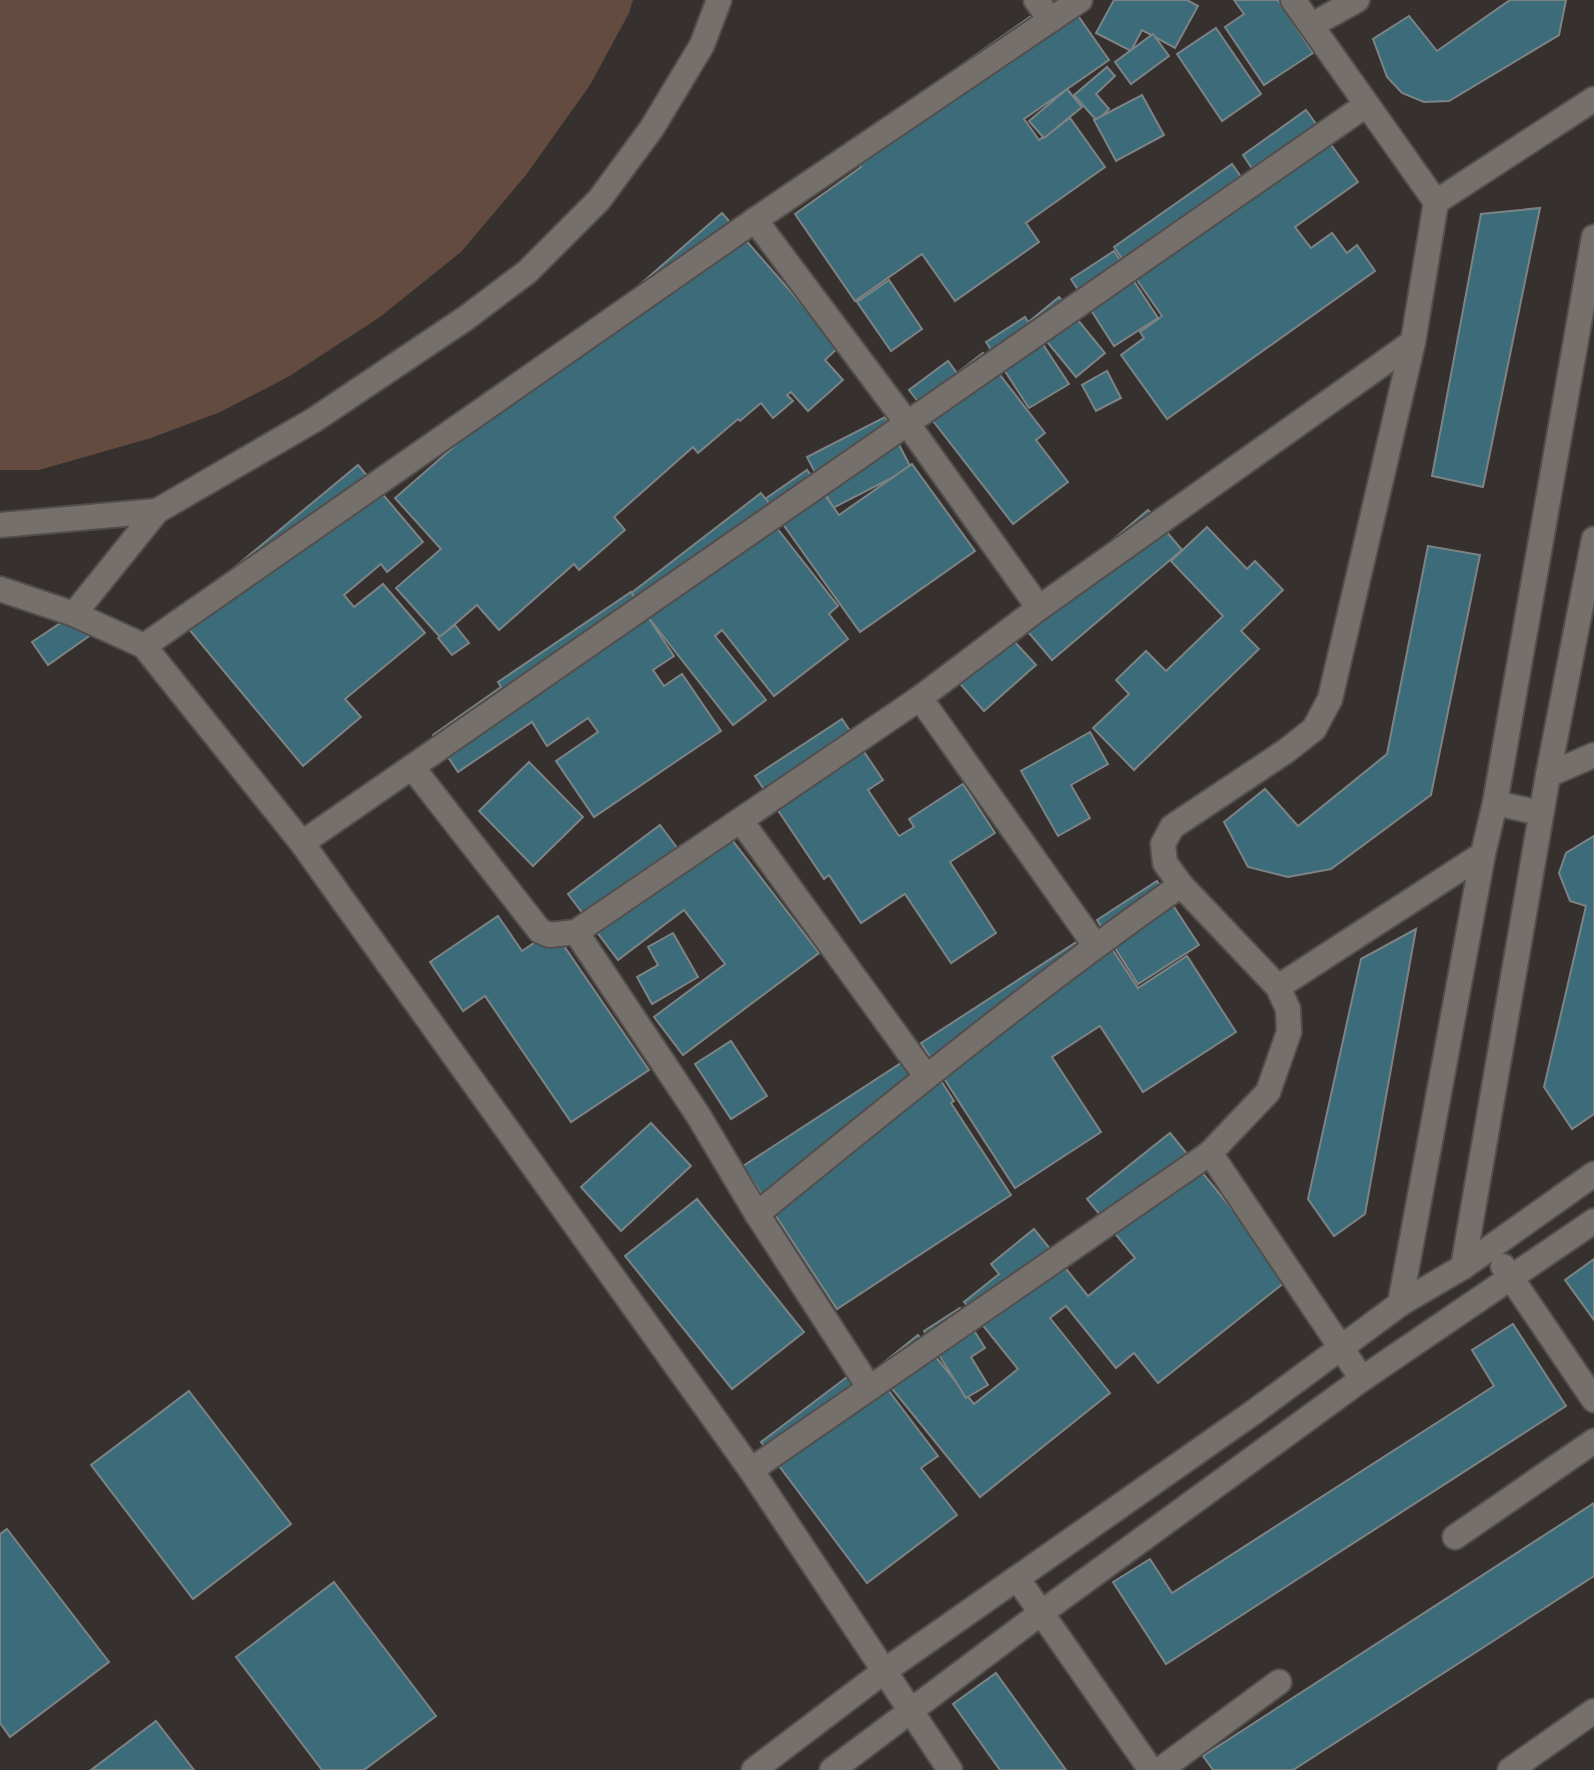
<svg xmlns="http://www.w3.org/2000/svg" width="1594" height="1770" font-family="Signika,sans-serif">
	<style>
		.green { fill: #634c3f }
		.building { fill: #3c6c7a; stroke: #7d8385; stroke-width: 2 }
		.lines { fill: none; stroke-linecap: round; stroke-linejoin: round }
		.street-casing { stroke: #524e4c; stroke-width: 28 }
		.street { stroke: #76706d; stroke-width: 24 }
	</style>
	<rect width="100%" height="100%" fill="#36312e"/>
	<!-- green -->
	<polygon class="green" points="0,0 633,0 629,13 590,85 526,175 461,252 380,317 288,377 220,412 151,438 39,470 0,470"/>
	<!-- building -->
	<g class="building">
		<polygon points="1054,0 1067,0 1109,60 1024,119 1039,140 1070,118 1105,167 1026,223 1039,242 955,301 922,254 855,301 795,214 861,167 846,146"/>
		<polygon points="1114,0 1187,0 1198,6 1175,48 1142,30 1131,51 1096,33"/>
		<polygon points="1234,0 1278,0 1313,53 1264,85 1225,27 1244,14"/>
		<polygon points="1510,0 1566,0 1559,35 1449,101 1424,102 1402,93 1387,77 1373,39 1409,16 1437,51"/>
		<polygon points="1216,28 1261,94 1222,121 1177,54"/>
		<polygon points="1153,34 1169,56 1131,84 1115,62"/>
		<polygon points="1107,67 1115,76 1096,94 1109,109 1097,121 1074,95"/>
		<polygon points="1067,89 1082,107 1044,138 1029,121"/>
		<polygon points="1142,95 1164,135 1116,161 1094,120"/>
		<polygon points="1306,110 1358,182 1295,227 1311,248 1332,233 1347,253 1357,245 1375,271 1167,419 1121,355 1144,338 1140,332 1162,316 1114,247 1232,164 1244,181 1255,173 1243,155"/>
		<polygon points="1540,208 1483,487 1432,476 1481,214"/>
		<polygon points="722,213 839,347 825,360 843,380 808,411 791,392 787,395 793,401 773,418 761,403 740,421 738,419 698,453 693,447 614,517 625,530 579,570 574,564 499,630 477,605 440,637 396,588 441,549 395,498"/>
		<polygon points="1114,251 1158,318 1114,346 1071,279"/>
		<polygon points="889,280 922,329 891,351 857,302"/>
		<polygon points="1059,297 1105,353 1076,377 1030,321"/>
		<polygon points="1025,317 1069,384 1029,408 986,342"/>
		<polygon points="983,353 1045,433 1036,440 1068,482 1013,524 909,390 948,361 957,373"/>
		<polygon points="1107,371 1121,398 1096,411 1082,385"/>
		<polygon points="885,417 911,468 833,508 807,457"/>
		<polygon points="912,464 975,551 860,632 765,499 807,470 839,515"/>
		<polygon points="358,465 423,542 387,572 381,564 344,595 354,607 383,584 425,633 345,699 361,717 303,766 177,615"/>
		<polygon points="761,493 776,512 769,518 838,606 829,614 848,639 774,696 722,630 715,636 766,700 733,725 630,594"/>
		<polygon points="1148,510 1182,550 1052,660 1018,620"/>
		<polygon points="1207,527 1247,569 1255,561 1283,590 1241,631 1259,649 1134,770 1093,728 1129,694 1116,680 1146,651 1166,671 1223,616 1171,561"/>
		<polygon points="1428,546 1480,555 1431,795 1331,869 1288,877 1248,867 1224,822 1265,789 1298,826 1387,754"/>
		<polygon points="631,592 674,656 653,670 664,686 682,674 721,731 594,817 556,761 598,732 588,718 547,746 532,722 458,772 433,735 501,687 498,682"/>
		<polygon points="77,612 92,634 48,665 32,642"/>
		<polygon points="455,625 469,643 452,655 438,638"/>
		<polygon points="1000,626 1036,665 984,711 949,671"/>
		<polygon points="842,719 883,780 868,790 899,836 914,827 909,819 963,784 995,833 950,862 996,933 951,963 905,894 861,923 829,875 824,879 755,776"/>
		<polygon points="1090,732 1108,764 1071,785 1090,818 1058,836 1021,771"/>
		<polygon points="529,762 583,817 533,866 479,811"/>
		<polygon points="660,825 690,865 729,836 819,953 683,1055 654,1017 725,964 684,910 618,960 568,894"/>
		<polygon points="1594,836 1594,1114 1572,1129 1544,1087 1586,906 1570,901 1559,873 1566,853"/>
		<polygon points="1157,881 1199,945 1138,984 1097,920"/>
		<polygon points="498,916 522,951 553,930 649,1070 571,1122 485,996 463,1011 430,962"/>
		<polygon points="1098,928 1138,988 1187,956 1236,1032 1143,1092 1100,1026 1052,1057 1101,1132 1015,1188 921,1043"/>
		<polygon points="1416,929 1365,1214 1334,1236 1308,1199 1361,959"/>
		<polygon points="673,933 698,977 652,1004 637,977 658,965 648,947"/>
		<polygon points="731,1041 767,1096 731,1119 695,1064"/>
		<polygon points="921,1050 954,1101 951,1103 1011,1195 837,1309 743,1166"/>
		<polygon points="651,1123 691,1166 621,1231 581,1187"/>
		<polygon points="1170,1133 1289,1279 1158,1383 1134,1353 1116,1368 1066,1306 1050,1318 1110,1393 980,1497 876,1369 918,1335 974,1404 1018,1369 964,1302 999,1274 991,1264 1034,1229 1088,1296 1135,1258 1087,1199"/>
		<polygon points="697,1199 804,1332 732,1389 625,1256"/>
		<polygon points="1594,1259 1594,1320 1565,1280"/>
		<polygon points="960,1308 985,1348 971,1357 988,1385 966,1398 924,1331"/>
		<polygon points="1513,1324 1566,1406 1166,1664 1113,1582 1150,1559 1172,1593 1494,1386 1472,1350"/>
		<polygon points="867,1362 938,1456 921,1468 957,1515 867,1583 761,1442"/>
		<polygon points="189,1391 291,1524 193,1599 91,1465"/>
		<polygon points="1594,1503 1594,1576 1293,1770 1213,1770 1203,1756"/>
		<polygon points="7,1529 109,1662 10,1737 0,1723 0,1534"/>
		<polygon points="334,1582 436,1716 364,1770 322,1770 236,1657"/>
		<polygon points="996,1673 1066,1770 1000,1770 953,1704"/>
		<polygon points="156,1721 194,1770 91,1770"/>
	</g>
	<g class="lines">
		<defs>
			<g id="street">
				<polyline points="1036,0 1051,20"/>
				<polyline points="1293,0 1436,202"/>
				<polyline points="1312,25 1357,0"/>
				<polyline points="755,220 907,423 1039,608"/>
				<polyline points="0,525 157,511"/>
				<polyline points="0,589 74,614 144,646 176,686 302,843 751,1470 950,1770"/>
				<polyline points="74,614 157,511 314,420 466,318 527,272 599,200 652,128 702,45 719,0"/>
				<polyline points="144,646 755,220 1080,0"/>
				<polyline points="920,698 1095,945"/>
				<polyline points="412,767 1366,105"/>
				<polyline points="1548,775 1594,755"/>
				<polyline points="1495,803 1541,813"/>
				<polyline points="741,821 926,1076"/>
				<polyline points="302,843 412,767 540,931 550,935 576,932 920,698 1039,608 1413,342"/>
				<polyline points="576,932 698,1115 757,1214"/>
				<polyline points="1278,987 1181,885 1165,863 1163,844 1172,827 1286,751 1314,729 1330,699 1413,342 1436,202 1594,99"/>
				<polyline points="1503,1266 1594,1400"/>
				<polyline points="1463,1267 1548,775 1594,539"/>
				<polyline points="1400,1304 1483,854 1495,803 1594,237"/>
				<polyline points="1362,1379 1210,1153 1268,1092 1289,1032 1288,1009 1278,987 1483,854"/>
				<path d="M869 1387 757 1214C896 1101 1034 988 1181 885"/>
				<polyline points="751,1470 1210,1153"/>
				<polyline points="1455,1537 1594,1441"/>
				<polyline points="1017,1578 1151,1770"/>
				<polyline points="754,1770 883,1672 1254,1412 1400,1304 1463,1267 1594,1174"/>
				<polyline points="832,1770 1041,1613 1362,1379 1594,1221"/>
				<polyline points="1160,1770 1279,1682"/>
				<polyline points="1510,1770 1594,1711"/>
			</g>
		</defs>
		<!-- street casing -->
		<use href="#street" class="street-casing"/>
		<!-- street -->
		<use href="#street" class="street"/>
	</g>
</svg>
